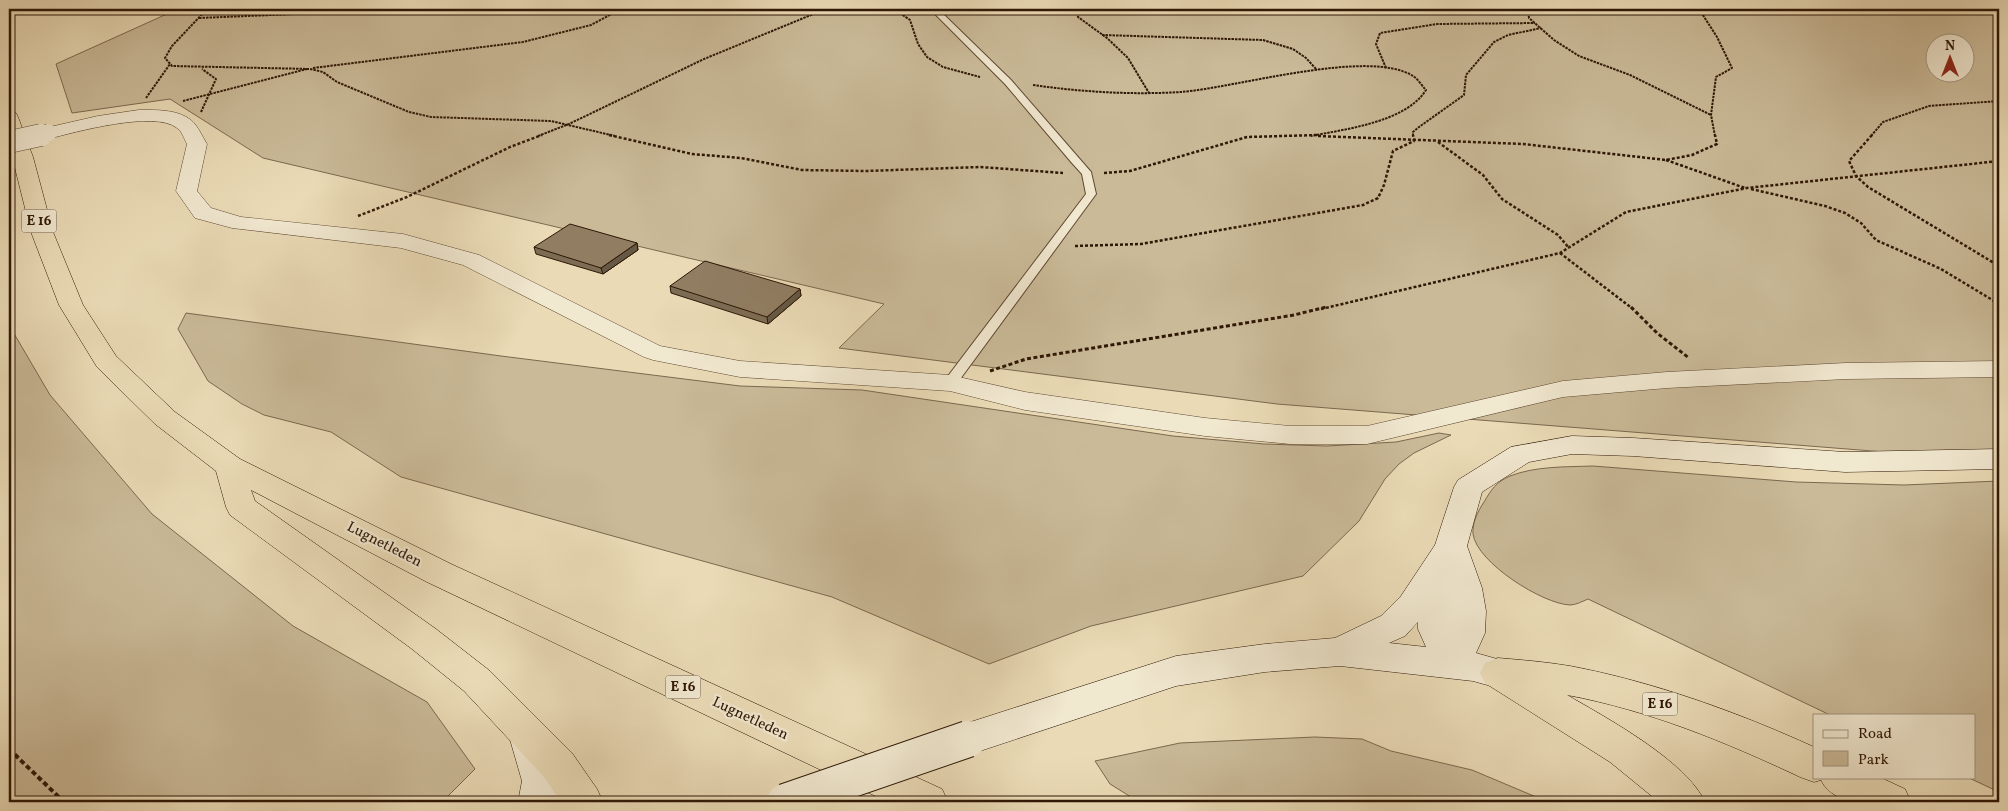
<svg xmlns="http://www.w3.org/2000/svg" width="2008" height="811" font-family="Vollkorn,serif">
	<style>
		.green { fill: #caba98; stroke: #7c684f; fill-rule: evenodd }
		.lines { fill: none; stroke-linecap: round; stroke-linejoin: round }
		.service-casing { stroke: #5e4832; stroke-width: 2 }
		.minor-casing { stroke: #5e4832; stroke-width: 1 }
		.secondary-casing { stroke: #2f1706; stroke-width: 1 }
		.trunk-casing { stroke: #2f1706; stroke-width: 1 }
		.path-far3 { stroke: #2f1706; stroke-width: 2; stroke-dasharray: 2.5 1; stroke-linecap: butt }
		.path-far2 { stroke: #2f1706; stroke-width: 2.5; stroke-dasharray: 3 2; stroke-linecap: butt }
		.path-far1 { stroke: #2f1706; stroke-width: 3; stroke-dasharray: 4 2.5; stroke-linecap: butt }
		.path { stroke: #2f1706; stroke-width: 4; stroke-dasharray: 5 3; stroke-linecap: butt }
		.service { fill: #f1e8d0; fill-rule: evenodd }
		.minor { fill: #f1e8d0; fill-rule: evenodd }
		.secondary { fill: #f1e8d0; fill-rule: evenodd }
		.trunk { fill: #eadbb6; fill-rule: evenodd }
		.minor-bridge-far1-casing { stroke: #5e4832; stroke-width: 18; stroke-linecap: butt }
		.minor-bridge-casing { stroke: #5e4832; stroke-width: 23; stroke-linecap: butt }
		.secondary-bridge-casing { stroke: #2f1706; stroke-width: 38; stroke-linecap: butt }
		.minor-bridge-far1 { stroke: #f1e8d0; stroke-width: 17 }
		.minor-bridge { stroke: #f1e8d0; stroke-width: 22 }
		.secondary-bridge { stroke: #f1e8d0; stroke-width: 36 }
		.wall { fill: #7c6c54; stroke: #2f1706 }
		.shaded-wall { fill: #655845; stroke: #2f1706 }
		.building { fill: #907d62; stroke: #2f1706 }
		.labels { text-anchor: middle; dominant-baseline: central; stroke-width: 4.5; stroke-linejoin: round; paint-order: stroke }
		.shield { fill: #f1e8d0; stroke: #695643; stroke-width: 1 }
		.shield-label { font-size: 14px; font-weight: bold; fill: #2f1706 }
		.street-label { font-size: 15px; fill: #2f1706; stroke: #f1e8d0 }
	</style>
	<rect width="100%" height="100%" fill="#eadbb6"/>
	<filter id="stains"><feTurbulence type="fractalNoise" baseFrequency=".004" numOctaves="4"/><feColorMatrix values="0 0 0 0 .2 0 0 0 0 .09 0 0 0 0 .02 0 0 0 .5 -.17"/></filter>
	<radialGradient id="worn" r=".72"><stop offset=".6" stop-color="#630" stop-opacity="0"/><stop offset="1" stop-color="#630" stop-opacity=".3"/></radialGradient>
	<!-- green -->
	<g class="green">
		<path d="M178 9H1999V461L1277 404 839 348 884 304 263 158 170 99 72 113 56 64ZM1936 42H1966V72H1936Z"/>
		<polygon points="186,313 501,356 740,386 862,390 1173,436 1264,444 1327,446 1396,442 1439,433 1451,435 1414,453 1399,464 1385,479 1359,521 1303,576 1091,626 989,664 832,597 401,477 331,432 264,415 242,404 208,381 178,329"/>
		<polygon points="9,325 50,395 152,514 293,626 427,702 475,769 442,802 9,802"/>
		<path d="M1593 466 1796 482 1904 485 1999 481V792L1967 777H1974V715H1830L1588 599C1583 601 1576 605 1570 605 1543 604 1477 563 1473 534 1472 523 1478 511 1484 502 1491 490 1496 482 1510 476 1536 466 1565 467 1593 466Z"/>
		<polygon points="1315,737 1362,739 1391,751 1472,770 1548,802 1139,802 1110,784 1095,761 1180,743"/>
	</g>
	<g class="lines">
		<defs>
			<polygon id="service" points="930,9 938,9 1011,80 1091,172 1096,194 955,386 950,387 943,383 945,380 1086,194 1082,174 1072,163 1005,84"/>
			<path id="minor" d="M139 110C156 110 177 109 191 120 198 126 202 136 207 144L197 191 211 208 241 217 403 234 479 255 660 346 740 361 950 375 1025 392 1205 418 1290 426H1367L1563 381 1667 372 1846 363 1999 361V377L1846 379 1667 388 1563 397 1367 444H1290L1205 436 1025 410 950 391 740 377 653 360 644 357 463 265 401 248 232 228 195 218 176 191 187 144C184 139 182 131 177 128 155 110 75 132 48 139L41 137 38 133 41 129 98 116Z"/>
			<g id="secondary">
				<path d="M1572 436 1633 438 1845 452 1999 449V469L1845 472 1633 456 1572 454 1529 462 1482 492 1467 546 1482 588 1486 611 1485 633 1476 653 1511 663 1516 673 1511 683 1498 688 1473 681 1340 666 1265 672 1176 686 968 755 955 751 949 739 955 727 1176 656 1265 644 1335 638 1381 616 1401 596 1435 545 1454 487 1458 480 1511 447ZM1418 622V629L1426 647 1389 643 1405 636Z"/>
				<polygon points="528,720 541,725 562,781 558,802 518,802 522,781 509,736 515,725"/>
			</g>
			<g id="trunk">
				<polygon points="9,111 16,113 18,117 33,157 53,232 83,305 116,356 175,412 240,459 451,564 942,789 948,802 888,802 427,582 251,490 255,501 436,629 490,671 572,753 597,789 603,802 561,802 544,777 464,691 412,649 230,515 226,507 216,471 155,424 97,367 59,305 31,232 9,144"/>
				<path d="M1498 658C1522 660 1546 662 1570 666 1654 682 1737 712 1814 747V777H1879L1905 789 1911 802C1884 804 1834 809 1821 780L1814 782 1800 777C1726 742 1648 710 1567 695 1607 718 1686 761 1705 802H1659L1610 762 1485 683 1480 673 1485 663Z"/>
			</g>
		</defs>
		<!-- service casing -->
		<use href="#service" class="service-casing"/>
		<!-- minor casing -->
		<use href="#minor" class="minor-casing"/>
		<!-- secondary casing -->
		<use href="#secondary" class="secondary-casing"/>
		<!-- trunk casing -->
		<use href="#trunk" class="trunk-casing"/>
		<!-- path-far3 -->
		<g class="path-far3">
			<polyline points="207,9 172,46 165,58 172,66 310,69 323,72 337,82 409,112 431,117 551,121 615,136"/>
			<polyline points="894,9 910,20 918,44 927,57 943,67 980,77"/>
			<polyline points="1077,9 1078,17 1107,38 1128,58 1149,93"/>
			<polyline points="1528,9 1529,18 1554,40 1579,56 1630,75 1711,115"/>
			<polyline points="1699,9 1717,37 1732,68 1716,77 1711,115 1715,136"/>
			<polyline points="1985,9 1999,13"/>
			<polyline points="199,18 295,14 346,9"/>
			<polyline points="1102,35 1263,40 1293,49 1306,58 1317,70"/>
			<polyline points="313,68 523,42 591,25 621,9"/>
			<polyline points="1386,68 1376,44 1380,33 1437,24 1535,23"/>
			<path d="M1033 85C1082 92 1132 95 1181 92 1235 88 1369 48 1413 76 1418 79 1422 86 1426 90 1406 122 1346 129 1311 136"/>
			<polyline points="146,98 170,64"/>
			<polyline points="183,101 307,69"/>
			<polyline points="201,112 216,79 202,69"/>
			<polyline points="538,136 569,124 704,59 811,15 821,9"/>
			<polyline points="1413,136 1413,132 1419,127 1464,95 1466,75 1494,42 1508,35 1541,28"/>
			<polyline points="1871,136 1883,122 1929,106 1999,101"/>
		</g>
		<!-- path-far2 -->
		<g class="path-far2">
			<polyline points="609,135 692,154 741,158 802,170 866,171 980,167 1063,173"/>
			<polyline points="1872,135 1849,161 1856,176 1868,187 1999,266"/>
			<polyline points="1318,136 1523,144 1666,160 1692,155 1717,144 1715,135"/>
			<polyline points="1438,142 1483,175 1502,199 1558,235 1569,248"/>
			<polyline points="1666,160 1745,188"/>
			<polyline points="1104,173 1130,171 1247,137 1318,135"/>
			<polyline points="1751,189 1825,206 1845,213 1861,223 1876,240 1941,269 1999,304"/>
			<polyline points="358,216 407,197 510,147 542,135"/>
			<polyline points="1075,246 1141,244 1363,205 1378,198 1384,185 1393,151 1414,141 1413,135"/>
			<polyline points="1560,253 1633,309"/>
			<polyline points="1321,309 1560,253 1626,212 1747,188 1999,161"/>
		</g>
		<!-- path-far1 -->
		<g class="path-far1">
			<polyline points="1631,307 1657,333 1689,358"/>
			<polyline points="990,371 1026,359 1294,315 1326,307"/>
		</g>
		<!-- path -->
		<polyline class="path" points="9,749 64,802"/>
		<!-- service -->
		<use href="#service" class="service"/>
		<!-- minor -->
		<use href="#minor" class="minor"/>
		<!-- secondary -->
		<use href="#secondary" class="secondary"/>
		<!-- trunk -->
		<use href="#trunk" class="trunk"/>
		<defs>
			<polyline id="minor-bridge-far1" points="35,136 48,133"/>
			<polyline id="minor-bridge" points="9,142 41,135"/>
			<polyline id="secondary-bridge" points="785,802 968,739"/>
		</defs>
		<!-- minor-bridge-far1 casing -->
		<use href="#minor-bridge-far1" class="minor-bridge-far1-casing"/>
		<!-- minor-bridge casing -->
		<use href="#minor-bridge" class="minor-bridge-casing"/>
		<!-- secondary-bridge casing -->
		<use href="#secondary-bridge" class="secondary-bridge-casing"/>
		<!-- minor-bridge-far1 -->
		<use href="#minor-bridge-far1" class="minor-bridge-far1"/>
		<!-- minor-bridge -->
		<use href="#minor-bridge" class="minor-bridge"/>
		<!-- secondary-bridge -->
		<use href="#secondary-bridge" class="secondary-bridge"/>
	</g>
	<!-- wall -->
	<g class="wall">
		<polygon points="637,243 638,250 603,274 536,254 534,247"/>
		<polygon points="670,286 800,289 801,296 768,324 671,293"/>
	</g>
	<!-- shaded-wall -->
	<g class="shaded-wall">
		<polygon points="637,243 638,250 603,274 601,268"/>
		<polygon points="800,289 801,296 768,324 767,317"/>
	</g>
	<!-- building -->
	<g class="building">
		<polygon points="570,224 637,243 601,268 534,247"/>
		<polygon points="705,261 800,289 767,317 670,286"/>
	</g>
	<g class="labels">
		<!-- shield labels -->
		<g class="shield">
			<rect x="21.5" y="209.5" width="35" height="23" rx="4"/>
			<rect x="665.5" y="675.5" width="35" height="23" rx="4"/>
			<rect x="1642.5" y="692.5" width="35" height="23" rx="4"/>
		</g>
		<g class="shield-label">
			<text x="39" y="221">E 16</text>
			<text x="683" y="687">E 16</text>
			<text x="1660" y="704">E 16</text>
		</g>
		<!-- street labels -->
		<g class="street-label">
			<text transform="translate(384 545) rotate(27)">Lugnetleden</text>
			<text transform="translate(750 719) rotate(25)">Lugnetleden</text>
		</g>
	</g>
	<!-- margin -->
	<rect width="2008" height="811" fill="none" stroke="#eadbb6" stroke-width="30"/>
	<rect x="10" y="10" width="1988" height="791" fill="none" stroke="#2f1706" stroke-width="2.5"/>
	<rect x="15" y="15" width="1978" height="781" fill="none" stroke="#2f1706"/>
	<!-- legend -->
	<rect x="1813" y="714" width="162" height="65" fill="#f1e8d0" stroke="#a3947f"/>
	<rect x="1823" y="730" width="25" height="8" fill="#f1e8d0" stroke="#a3947f"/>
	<text x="1858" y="738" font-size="15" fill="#2f1706">Road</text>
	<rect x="1823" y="751" width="25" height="15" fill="#caba98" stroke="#a3947f"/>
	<text x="1858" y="764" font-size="15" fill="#2f1706">Park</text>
	<!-- north arrow -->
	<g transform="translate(1950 58)"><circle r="24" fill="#f1e8d0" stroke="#a3947f"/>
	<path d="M0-4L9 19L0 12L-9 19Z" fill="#8f2418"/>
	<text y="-8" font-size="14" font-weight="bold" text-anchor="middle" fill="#2f1706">N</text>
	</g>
	<rect width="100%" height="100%" filter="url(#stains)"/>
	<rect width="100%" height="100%" fill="url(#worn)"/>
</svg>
